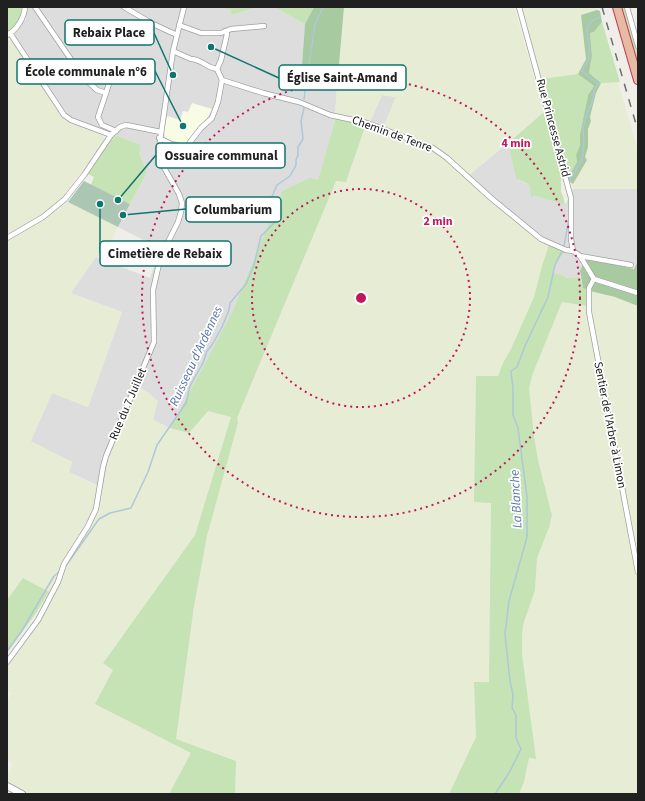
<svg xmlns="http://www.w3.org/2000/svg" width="645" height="801" font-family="'Source Sans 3',sans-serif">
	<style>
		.residential { fill: #dedddd }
		.education { fill: #f8fce5 }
		.farmland { fill: #e7ecd5 }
		.grass { fill: #c5e3b4 }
		.forest { fill: #a8caa1 }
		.cemetery { fill: #abc6b3 }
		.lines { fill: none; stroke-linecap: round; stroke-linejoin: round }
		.stream { stroke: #adc8d8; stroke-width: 1.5 }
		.minor-casing { stroke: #a1a1a1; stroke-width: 6 }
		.tertiary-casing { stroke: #a1a1a1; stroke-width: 8 }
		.trunk-casing { stroke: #c63c58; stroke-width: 10 }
		.minor { stroke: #fff; stroke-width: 4.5 }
		.tertiary { stroke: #fff; stroke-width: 6 }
		.trunk { stroke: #e7baa4; stroke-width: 8 }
		.rail { stroke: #6e6e6e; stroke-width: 1.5; stroke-dasharray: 8 8; stroke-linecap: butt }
		.ring { fill: none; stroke: #c2185b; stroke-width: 2; stroke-dasharray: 2 4 }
		.labels { text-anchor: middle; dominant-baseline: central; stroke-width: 3.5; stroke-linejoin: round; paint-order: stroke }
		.street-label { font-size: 12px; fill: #202020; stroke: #fff }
		.water-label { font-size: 13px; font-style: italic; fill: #5773a5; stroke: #fff }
		.centre { fill: #c2185b; stroke: #fff; stroke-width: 2 }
		.ring-label { font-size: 12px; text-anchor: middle; font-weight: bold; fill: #c2185b; stroke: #fff; stroke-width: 3.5; stroke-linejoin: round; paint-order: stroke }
		.leader { fill: none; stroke: #0f766e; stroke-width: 1.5 }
		.callout-dot { fill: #0f766e; stroke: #fff; stroke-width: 1.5 }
		.callout { fill: #fff; stroke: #0f766e; stroke-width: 1.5 }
		.callout-label { font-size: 13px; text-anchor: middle; font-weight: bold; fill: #202020 }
	</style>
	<rect width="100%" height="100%" fill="#efeee8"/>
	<!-- residential -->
	<g class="residential">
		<polygon points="27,7 226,7 226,9 231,10 231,15 259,7 274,7 305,24 301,78 337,88 335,114 336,117 318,180 282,191 233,310 189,393 170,428 153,420 149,393 138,387 109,457 103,488 69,472 72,462 30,442 52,393 88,407 122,312 70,293 96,257 150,278 161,249 118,227 147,172 139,153 139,145 103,129 70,118 14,33 26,19"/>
		<polygon points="382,95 396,97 383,128 370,122"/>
		<polygon points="508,143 516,179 529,185 534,197 536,196 565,205 573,189 638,189 638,265 585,254 580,271 580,277 566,278 565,276 554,273 555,263 566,252 543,239 468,176"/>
	</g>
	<!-- education -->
	<polygon class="education" points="192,103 212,109 205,122 185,145 171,141 165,138 164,131 167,116 180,120 183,111 188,112"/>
	<!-- farmland -->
	<g class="farmland">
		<polygon points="344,7 514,7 544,112 468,176 438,148 430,144 383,128 396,97 382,95 370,122 335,114"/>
		<polygon points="522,7 596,7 597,10 581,15 586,59 578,74 541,79"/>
		<polygon points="7,40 14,42 62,118 66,121 101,133 105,140 56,205 7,236"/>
		<polygon points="618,82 638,151 638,189 573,189 573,184 586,160 585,157 588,147 588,129 591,121 590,117 596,93 601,83"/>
		<polygon points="366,124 435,150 541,242 549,245 542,266 534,297 511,349 503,363 498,376 476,377 474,502 491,502 489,682 474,682 476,737 449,794 235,794 236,761 176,739 194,606 207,536 238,424 237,418 336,180 346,182"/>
		<polygon points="68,202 118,227 102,259 96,257 71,293 122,312 88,407 52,393 31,441 72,462 69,472 98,487 94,509 67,554 52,594 23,578 7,600 7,242 46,218"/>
		<polygon points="590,291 615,297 638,306 638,567 590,312"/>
		<polygon points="562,302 587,306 638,578 638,794 519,794 524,782 529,758 535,758 522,654 522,638 523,625 535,590 537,558 552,520 551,508 538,460 534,436 529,388 533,373"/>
		<polygon points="138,387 149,393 158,401 153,420 170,428 189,433 208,411 231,417 195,535 103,662 114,670 95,704 191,753 169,794 26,794 7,784 7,775 13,764 7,760 7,702 11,693 7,690 7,666 37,625 55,595 70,556 98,512 109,457"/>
	</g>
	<!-- grass -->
	<g class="grass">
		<path d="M7 7H22C20 18 17 26 7 32Z"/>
		<polygon points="226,7 259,7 231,15 231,10 225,9"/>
		<polygon points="274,7 314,7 305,24"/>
		<polygon points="622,7 625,7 638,52 638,64"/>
		<polygon points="602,22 620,82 601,83 589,73 592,56 590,33 594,32"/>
		<polygon points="578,74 594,86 588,95 580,134 580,145 576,155 577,162 568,178 541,79"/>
		<path d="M544 112 562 179H561V192L563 196 565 205 536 196 531 197C531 182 528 184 516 179L508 143Z"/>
		<polygon points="336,117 366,124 346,182 336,181 237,418 238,423 207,536 194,606 176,739 236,761 235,794 169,794 191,753 95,704 113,670 103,663 195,535 231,417 208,411 189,433 170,428 189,393 233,310 282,191 310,178 318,180"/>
		<polygon points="116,135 140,145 139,153 147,172 130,204 91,185 94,177 88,174 109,142"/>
		<polygon points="549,245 566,252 555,263 554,273 565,276 566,278 580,277 583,287 588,290 587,306 562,302 533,373 529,388 534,436 538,460 552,515 550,525 537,558 535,590 523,625 522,638 522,654 536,759 529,758 524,782 519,794 449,794 476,737 474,682 489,682 491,503 474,502 476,376 498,376 503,363 511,349 534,297 542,266"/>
		<polygon points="23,578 49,592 36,613 7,653 7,600"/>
	</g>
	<!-- forest -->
	<g class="forest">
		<polygon points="314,7 344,7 337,88 301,78 305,24"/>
		<polygon points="597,10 600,11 602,22 594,32 590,33 592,56 589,73 601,83 596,93 590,117 591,121 588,129 588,147 585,157 587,160 573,184 570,182 568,178 577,162 576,155 580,145 580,134 588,95 594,86 578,74 586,59 581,15"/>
		<polygon points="585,258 634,269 636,264 638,265 638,306 615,297 590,291 583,288 580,271"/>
	</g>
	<!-- cemetery -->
	<polygon class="cemetery" points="84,181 130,204 118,227 68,202"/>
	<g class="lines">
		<!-- stream -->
		<g class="stream">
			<polyline points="304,99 315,24 323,7"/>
			<path d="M570 179 582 160 584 142 583 129 587 113 592 103 594 91 598 84 582 71C584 66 589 61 589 56 592 40 577 25 600 17"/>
			<polyline points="564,246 569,218"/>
			<polyline points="65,567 99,519 110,513 131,508 148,472 157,445 186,403 190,386 203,363 207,351 212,345 222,327 229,310 230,303 246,284 254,265 261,236 274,223 277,214 271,199 277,185 290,176 296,165 296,160 298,155 298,147 303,139 301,121 304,108"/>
			<polyline points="7,651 21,632 54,576 60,571"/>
			<polyline points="495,794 509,773 521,749 516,738 516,715 512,708 513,695 510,681 505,634 509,601 527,537 527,497 518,428 513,415 513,387 511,373 511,371 517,367 525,346 548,297 555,265 562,251"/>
		</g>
		<defs>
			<g id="minor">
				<polyline points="35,7 83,77 97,90 106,93 98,117 102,125 116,131"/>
				<polyline points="124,7 153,24 177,35"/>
				<polyline points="519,7 571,198 571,239 573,251"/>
				<polyline points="627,7 638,46"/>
				<polyline points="179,25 201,33 221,33 231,29 264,26"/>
				<polyline points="10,33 64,115 71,120 111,135"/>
				<path d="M7 35C17 30 24 18 25 7"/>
				<path d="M173 51 191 59C201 59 207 68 217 69"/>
				<polyline points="217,69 221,60 227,34 225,31"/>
				<polyline points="222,80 263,93 299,102 330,115 367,123 433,148 447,158 491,198 541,239 566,250 573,251 580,256 631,265"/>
				<polyline points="106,93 112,74"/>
				<polyline points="159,138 171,144 183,147 187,146 201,128 212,118 218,102 222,80 217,69"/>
				<polyline points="7,238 43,217 65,199 84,175 111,135 120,127 126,125 161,132"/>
				<polyline points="580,256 594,279 638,293"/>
				<polyline points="594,279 589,288 589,312 638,572"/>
				<polyline points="7,662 38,620 58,582 64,564 88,526 96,509 103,467 106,456 154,342 153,290 158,268 165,248 178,222 181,212 182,203 179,194 162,164 159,148 173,51 184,7"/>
			</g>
			<polyline id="tertiary" points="7,786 22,794"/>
			<polyline id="trunk" points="617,7 638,80"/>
		</defs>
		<!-- minor casing -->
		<use href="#minor" class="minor-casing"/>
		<!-- tertiary casing -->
		<use href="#tertiary" class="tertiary-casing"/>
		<!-- trunk casing -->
		<use href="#trunk" class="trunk-casing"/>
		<!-- minor -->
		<use href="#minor" class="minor"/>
		<!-- tertiary -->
		<use href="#tertiary" class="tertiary"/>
		<!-- trunk -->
		<use href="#trunk" class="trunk"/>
		<!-- rail -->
		<polyline class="rail" points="602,7 638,131"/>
	</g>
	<!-- distance rings -->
	<g class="ring">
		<circle cx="361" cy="298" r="109"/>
		<circle cx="361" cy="298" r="219"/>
	</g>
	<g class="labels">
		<!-- street labels -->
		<g class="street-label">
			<text transform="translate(553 128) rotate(75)">Rue Princesse Astrid</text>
			<text transform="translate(392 134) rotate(20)">Chemin de Tenre</text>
			<text transform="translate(128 404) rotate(-67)">Rue du 7 Juillet</text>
			<text transform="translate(610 425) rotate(79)">Sentier de l'Arbre à Limon</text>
		</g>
		<!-- water labels -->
		<g class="water-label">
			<text transform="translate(196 356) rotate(-65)">Ruisseau d'Ardennes</text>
			<text transform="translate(516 499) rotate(-93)">La Blanche</text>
		</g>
	</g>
	<circle cx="361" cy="298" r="6" class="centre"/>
	<g class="ring-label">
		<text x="516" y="147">4 min</text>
		<text x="438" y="225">2 min</text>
	</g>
	<!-- callouts -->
	<path class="leader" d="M173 75L154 33M183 126L155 71M211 47L279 78M118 200L156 155M123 215L186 209M100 204L100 253"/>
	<g class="callout-dot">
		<circle cx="173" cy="75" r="4"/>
		<circle cx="183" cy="126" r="4"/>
		<circle cx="211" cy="47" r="4"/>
		<circle cx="118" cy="200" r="4"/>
		<circle cx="123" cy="215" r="4"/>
		<circle cx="100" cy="204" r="4"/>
	</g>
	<g class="callout">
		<rect x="65" y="20" width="89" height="25" rx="4"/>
		<rect x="17" y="59" width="138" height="25" rx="4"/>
		<rect x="279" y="65" width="127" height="25" rx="4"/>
		<rect x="156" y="143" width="129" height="25" rx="4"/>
		<rect x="186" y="197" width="95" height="25" rx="4"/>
		<rect x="100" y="241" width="131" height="25" rx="4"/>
	</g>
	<g class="callout-label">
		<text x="109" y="37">Rebaix Place</text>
		<text x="86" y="76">École communale n°6</text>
		<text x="342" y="82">Église Saint-Amand</text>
		<text x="221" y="160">Ossuaire communal</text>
		<text x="233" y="214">Columbarium</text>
		<text x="165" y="258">Cimetière de Rebaix</text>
	</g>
	<!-- border -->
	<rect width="645" height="801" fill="none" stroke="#202020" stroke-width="16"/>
</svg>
